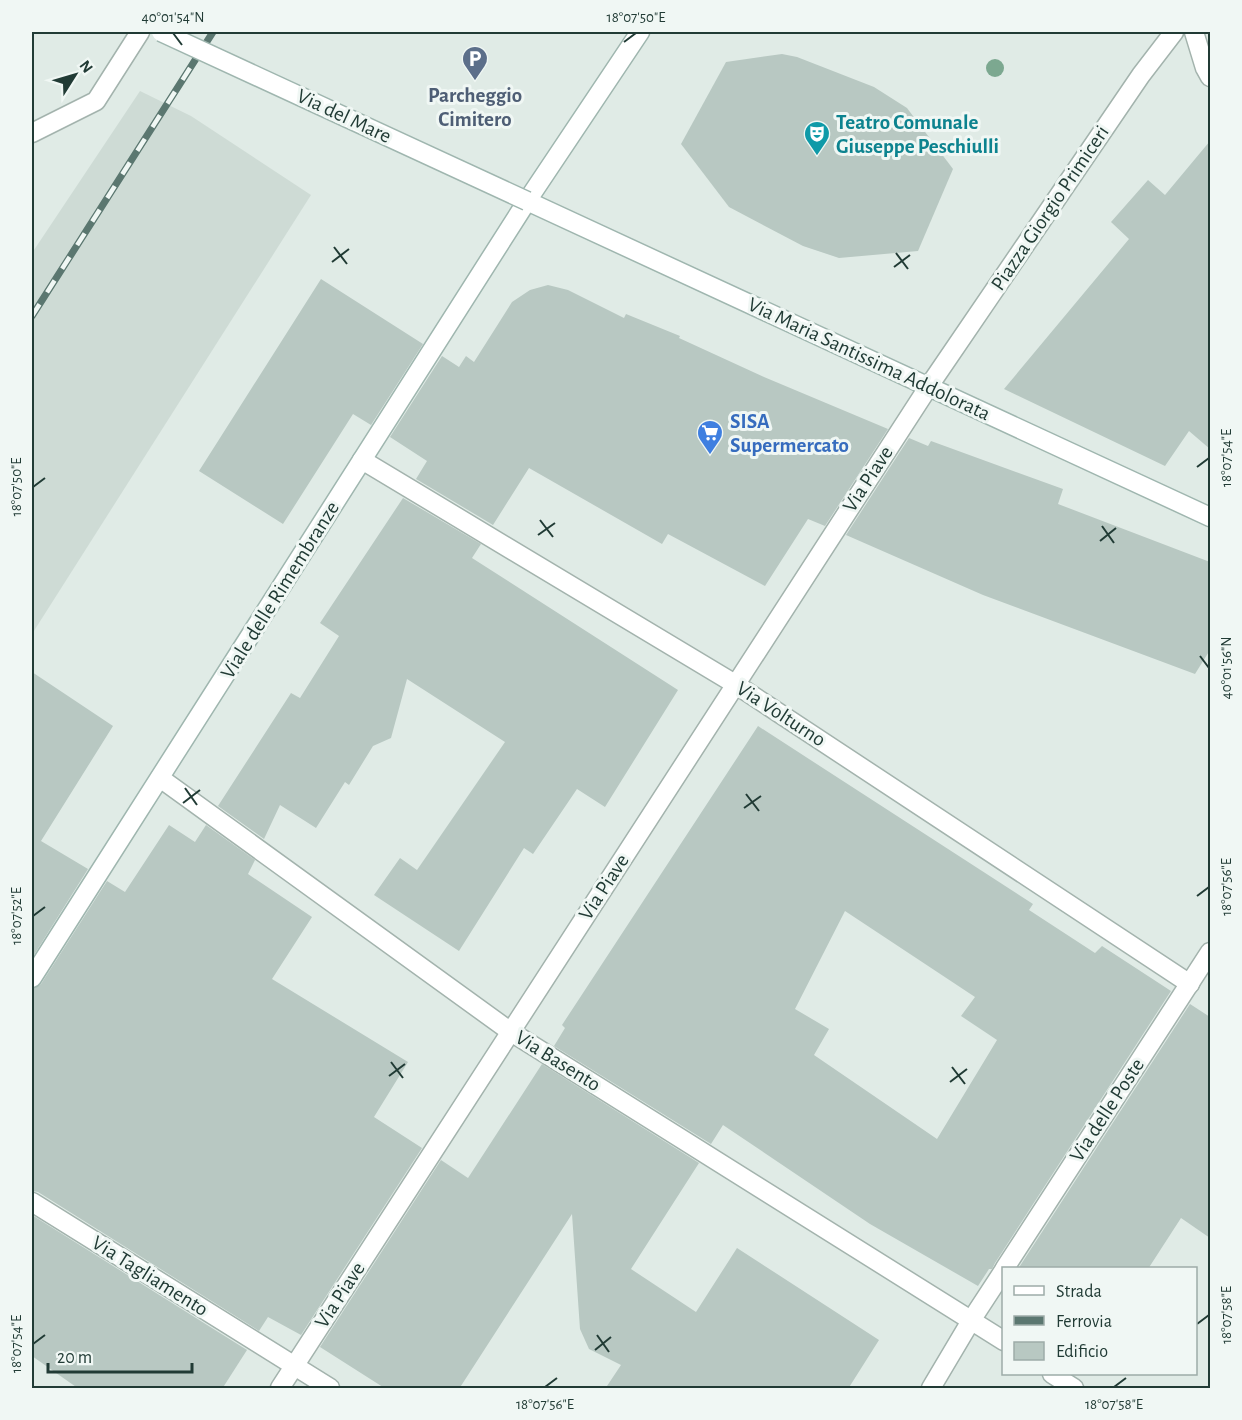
<svg xmlns="http://www.w3.org/2000/svg" width="1242" height="1420" font-family="'Alegreya Sans',sans-serif">
	<style>
		.built { fill: #cedbd5 }
		.building { fill: #b8c8c2; fill-rule: evenodd }
		.lines { fill: none; stroke-linecap: round; stroke-linejoin: round }
		.street-casing { stroke: #a3b3ad; stroke-width: 21 }
		.secondary-casing { stroke: #9fb6af; stroke-width: 21 }
		.street { stroke: #fff; stroke-width: 18 }
		.secondary { stroke: #fff; stroke-width: 18 }
		.rail-casing { stroke: #5b7770; stroke-width: 7 }
		.rail { stroke: #f0f7f4; stroke-width: 4.5; stroke-dasharray: 14; stroke-linecap: butt }
		.secondary-bridge-casing { stroke: #9fb6af; stroke-width: 21; stroke-linecap: butt }
		.secondary-bridge { stroke: #fff; stroke-width: 18 }
		.tree { fill: #7ca890 }
		.ticks { fill: none; stroke: #213b35; stroke-width: 2 }
		.labels { text-anchor: middle; dominant-baseline: central; stroke-width: 6; stroke-linejoin: round; paint-order: stroke }
		.service-label { font-size: 21px; font-weight: bold; fill: #4e5e75; stroke: #f0f7f4 }
		.street-label { font-size: 21px; fill: #213b35; stroke: #f0f7f4 }
		.culture-label { font-size: 21px; font-weight: bold; fill: #0d838f; stroke: #f0f7f4; text-anchor: start }
		.shop-label { font-size: 21px; font-weight: bold; fill: #366cbe; stroke: #f0f7f4; text-anchor: start }
		.neatline { fill: none; stroke: #213b35; stroke-width: 2 }
		.ticks-label { font-size: 15px; text-anchor: middle; fill: #213b35 }
	</style>
	<rect width="100%" height="100%" fill="#e0ebe6"/>
	<!-- built -->
	<polygon class="built" points="140,91 191,116 311,195 32,634 32,253"/>
	<!-- building -->
	<g class="building">
		<polygon points="782,54 797,57 874,87 907,108 953,169 918,251 839,258 803,246 729,207 681,144 726,62"/>
		<polygon points="1210,141 1210,449 1189,431 1165,466 1004,389 1129,239 1111,222 1148,180 1165,195"/>
		<polygon points="321,279 423,344 371,425 353,414 283,524 199,471"/>
		<polygon points="548,285 568,290 624,318 626,314 680,336 679,338 764,377 888,429 825,526 808,519 765,586 668,534 662,544 529,468 493,525 416,479 427,461 390,437 442,356 459,367 466,356 474,362 512,302 530,290"/>
		<polygon points="909,438 928,446 931,441 1063,489 1058,504 1210,562 1210,650 1195,674 983,595 846,535"/>
		<polygon points="403,498 481,544 472,558 678,690 605,807 577,789 533,854 524,848 459,951 374,895 400,858 417,870 505,742 407,679 391,738 373,746 349,785 345,782 316,828 280,805 264,839 218,806 291,693 300,698 339,636 320,623"/>
		<polygon points="32,672 113,726 41,841 88,869 32,958"/>
		<path d="M758 726 1033 904 1029 910 1095 953 1102 946 1171 991 995 1263 992 1269H989L978 1286 870 1224 723 1125 711 1144 554 1046 565 1028 562 1025ZM845 911 975 997 961 1016 997 1040 937 1139 814 1055 829 1029 795 1009Z"/>
		<polygon points="169,825 195,842 206,825 255,860 248,874 312,917 272,979 408,1062 374,1117 422,1148 301,1335 268,1317 259,1331 38,1192 32,1191 32,989 41,984 107,881 125,892"/>
		<polygon points="1190,1004 1210,1017 1210,1238 1181,1218 1148,1269 1018,1269"/>
		<polygon points="542,1064 699,1163 631,1269 696,1312 737,1248 879,1340 848,1389 605,1389 621,1365 589,1349 580,1329 572,1214 459,1389 386,1389 320,1347 441,1160 468,1178"/>
		<polygon points="32,1215 247,1350 222,1389 79,1389 32,1356"/>
	</g>
	<g class="lines">
		<defs>
			<g id="street">
				<polyline points="1194,32 1205,68 1210,77"/>
				<polyline points="32,133 96,101 140,32"/>
				<polyline points="362,460 735,684 1190,984"/>
				<polyline points="160,778 511,1032 1004,1341"/>
				<polyline points="32,1202 330,1388"/>
				<polyline points="1005,1268 1210,952"/>
				<polyline points="1052,1374 1074,1388"/>
				<polyline points="280,1388 929,386 1141,75 1174,32"/>
				<polyline points="931,1388 972,1319 1004,1270"/>
			</g>
			<g id="secondary">
				<polyline points="527,201 1210,517"/>
				<polyline points="32,978 527,201 640,32"/>
			</g>
		</defs>
		<!-- street casing -->
		<use href="#street" class="street-casing"/>
		<!-- secondary casing -->
		<use href="#secondary" class="secondary-casing"/>
		<!-- street -->
		<use href="#street" class="street"/>
		<!-- secondary -->
		<use href="#secondary" class="secondary"/>
		<defs>
			<polyline id="rail" points="32,316 213,32"/>
		</defs>
		<!-- rail casing -->
		<use href="#rail" class="rail-casing"/>
		<!-- rail -->
		<use href="#rail" class="rail"/>
		<defs>
			<polyline id="secondary-bridge" points="161,32 527,201"/>
		</defs>
		<!-- secondary-bridge casing -->
		<use href="#secondary-bridge" class="secondary-bridge-casing"/>
		<!-- secondary-bridge -->
		<use href="#secondary-bridge" class="secondary-bridge"/>
	</g>
	<!-- trees -->
	<circle class="tree" cx="995" cy="68" r="9"/>
	<!-- ticks -->
	<path class="ticks" d="M173 33 182 45M624 42 636 33M334 247 347 264M896 253 908 269M332 262 349 249M894 267 910 255M1197 467 1209 458M33 487 45 478M540 520 553 537M1102 526 1114 543M538 535 555 523M1100 541 1116 528M1200 656 1209 668M185 788 197 805M746 794 759 811M183 803 200 790M744 808 761 796M1197 896 1209 887M33 916 45 907M391 1062 403 1078M952 1067 965 1084M389 1076 405 1064M950 1082 967 1069M1197 1324 1209 1315M597 1335 609 1352M33 1344 45 1335M595 1350 611 1337M545 1387 557 1378M1114 1387 1126 1378"/>
	<!-- icons -->
	<defs>
		<symbol id="parking-pin" viewBox="-11 -11 22 30"><path d="M0 17L-7.5 6A9.5 9.5 0 1 1 7.5 6Z" fill="#5c6f8a" stroke="#f0f7f4"/><path d="M-3.5-5.5H1a3.5 3.5 0 0 1 0 7H-1V5.5H-3.5ZM-1-3.4V-.6H.8a1.4 1.4 0 0 0 0-2.8Z" fill="#fff"/></symbol>
		<symbol id="theatre-pin" viewBox="-11 -11 22 30"><path d="M0 17L-7.5 6A9.5 9.5 0 1 1 7.5 6Z" fill="#0f9aa8" stroke="#f0f7f4"/><path d="M-5-5.5Q0-4 5-5.5V0Q5 5 0 6Q-5 5-5 0ZM-3.3-2.5H-1v1.5H-3.3ZM1-2.5H3.3v1.5H1ZM-2.8 1Q0 5.5 2.8 1Z" fill="#fff"/></symbol>
		<symbol id="supermarket-pin" viewBox="-11 -11 22 30"><path d="M0 17L-7.5 6A9.5 9.5 0 1 1 7.5 6Z" fill="#3f7fe0" stroke="#f0f7f4"/><path d="M-6-5.5h2.5l.6 2H6L4.5 2H-2.5L-4.4-4H-6ZM-1.5 3.2a1.3 1.3 0 1 0 .1 0ZM3 3.2a1.3 1.3 0 1 0 .1 0Z" fill="#fff"/></symbol>
	</defs>
	<g fill-rule="evenodd">
		<use href="#parking-pin" x="460" y="44" width="30" height="40"/>
		<use href="#theatre-pin" x="802" y="119" width="30" height="40"/>
		<use href="#supermarket-pin" x="695" y="418" width="30" height="40"/>
	</g>
	<g class="labels">
		<!-- service labels -->
		<g class="service-label">
			<text x="475" y="95">Parcheggio<tspan x="475" dy="24">Cimitero</tspan></text>
		</g>
		<!-- street labels -->
		<g class="street-label">
			<text transform="translate(344 116) rotate(25)">Via del Mare</text>
			<text transform="translate(1050 208) rotate(-56)">Piazza Giorgio Primiceri</text>
			<text transform="translate(869 359) rotate(25)">Via Maria Santissima Addolorata</text>
			<text transform="translate(868 479) rotate(-57)">Via Piave</text>
			<text transform="translate(280 590) rotate(-58)">Viale delle Rimembranze</text>
			<text transform="translate(781 714) rotate(33)">Via Volturno</text>
			<text transform="translate(604 887) rotate(-57)">Via Piave</text>
			<text transform="translate(558 1061) rotate(32)">Via Basento</text>
			<text transform="translate(1107 1110) rotate(-57)">Via delle Poste</text>
			<text transform="translate(150 1276) rotate(32)">Via Tagliamento</text>
			<text transform="translate(340 1295) rotate(-57)">Via Piave</text>
		</g>
		<!-- culture labels -->
		<g class="culture-label">
			<text x="836" y="122">Teatro Comunale<tspan x="836" dy="24">Giuseppe Peschiulli</tspan></text>
		</g>
		<!-- shop labels -->
		<g class="shop-label">
			<text x="730" y="421">SISA<tspan x="730" dy="24">Supermercato</tspan></text>
		</g>
	</g>
	<!-- border -->
	<rect width="1242" height="1420" fill="none" stroke="#f0f7f4" stroke-width="66"/>
	<!-- legend -->
	<rect x="1002" y="1267" width="195" height="108" fill="#f0f7f4" stroke="#9daca8" stroke-width="1.5"/>
	<rect x="1014" y="1286" width="30" height="9" fill="#ffffff" stroke="#9daca8" stroke-width="1.5"/>
	<text x="1056" y="1297" font-size="18" fill="#213b35">Strada</text>
	<rect x="1014" y="1316" width="30" height="9" fill="#5b7770" stroke="#9daca8" stroke-width="1.5"/>
	<text x="1056" y="1327" font-size="18" fill="#213b35">Ferrovia</text>
	<rect x="1014" y="1342" width="30" height="18" fill="#b8c8c2" stroke="#9daca8" stroke-width="1.5"/>
	<text x="1056" y="1357" font-size="18" fill="#213b35">Edificio</text>
	<!-- north arrow -->
	<g transform="translate(75 75) rotate(53)" stroke="#f0f7f4" stroke-width="4.5" paint-order="stroke">
	<path d="M0-4.5L10 22L0 15L-10 22Z" fill="#213b35"/>
	<text y="-9" font-size="16" font-weight="bold" text-anchor="middle" fill="#213b35">N</text>
	</g>
	<!-- scale -->
	<path d="M48 1363v9h144v-9" fill="none" stroke="#213b35" stroke-width="3"/>
	<text x="57" y="1363" font-size="18" fill="#213b35" stroke="#f0f7f4" stroke-width="4.5" paint-order="stroke">20 m</text>
	<rect x="33" y="33" width="1176" height="1354" class="neatline"/>
	<g class="ticks-label">
		<text x="173" y="22">40°01'54"N</text>
		<text x="636" y="22">18°07'50"E</text>
		<text transform="translate(1226 458) rotate(-90)" y="5">18°07'54"E</text>
		<text transform="translate(16 487) rotate(-90)" y="5">18°07'50"E</text>
		<text transform="translate(1226 668) rotate(-90)" y="5">40°01'56"N</text>
		<text transform="translate(1226 887) rotate(-90)" y="5">18°07'56"E</text>
		<text transform="translate(16 916) rotate(-90)" y="5">18°07'52"E</text>
		<text transform="translate(1226 1315) rotate(-90)" y="5">18°07'58"E</text>
		<text transform="translate(16 1344) rotate(-90)" y="5">18°07'54"E</text>
		<text x="545" y="1409">18°07'56"E</text>
		<text x="1114" y="1409">18°07'58"E</text>
	</g>
</svg>
